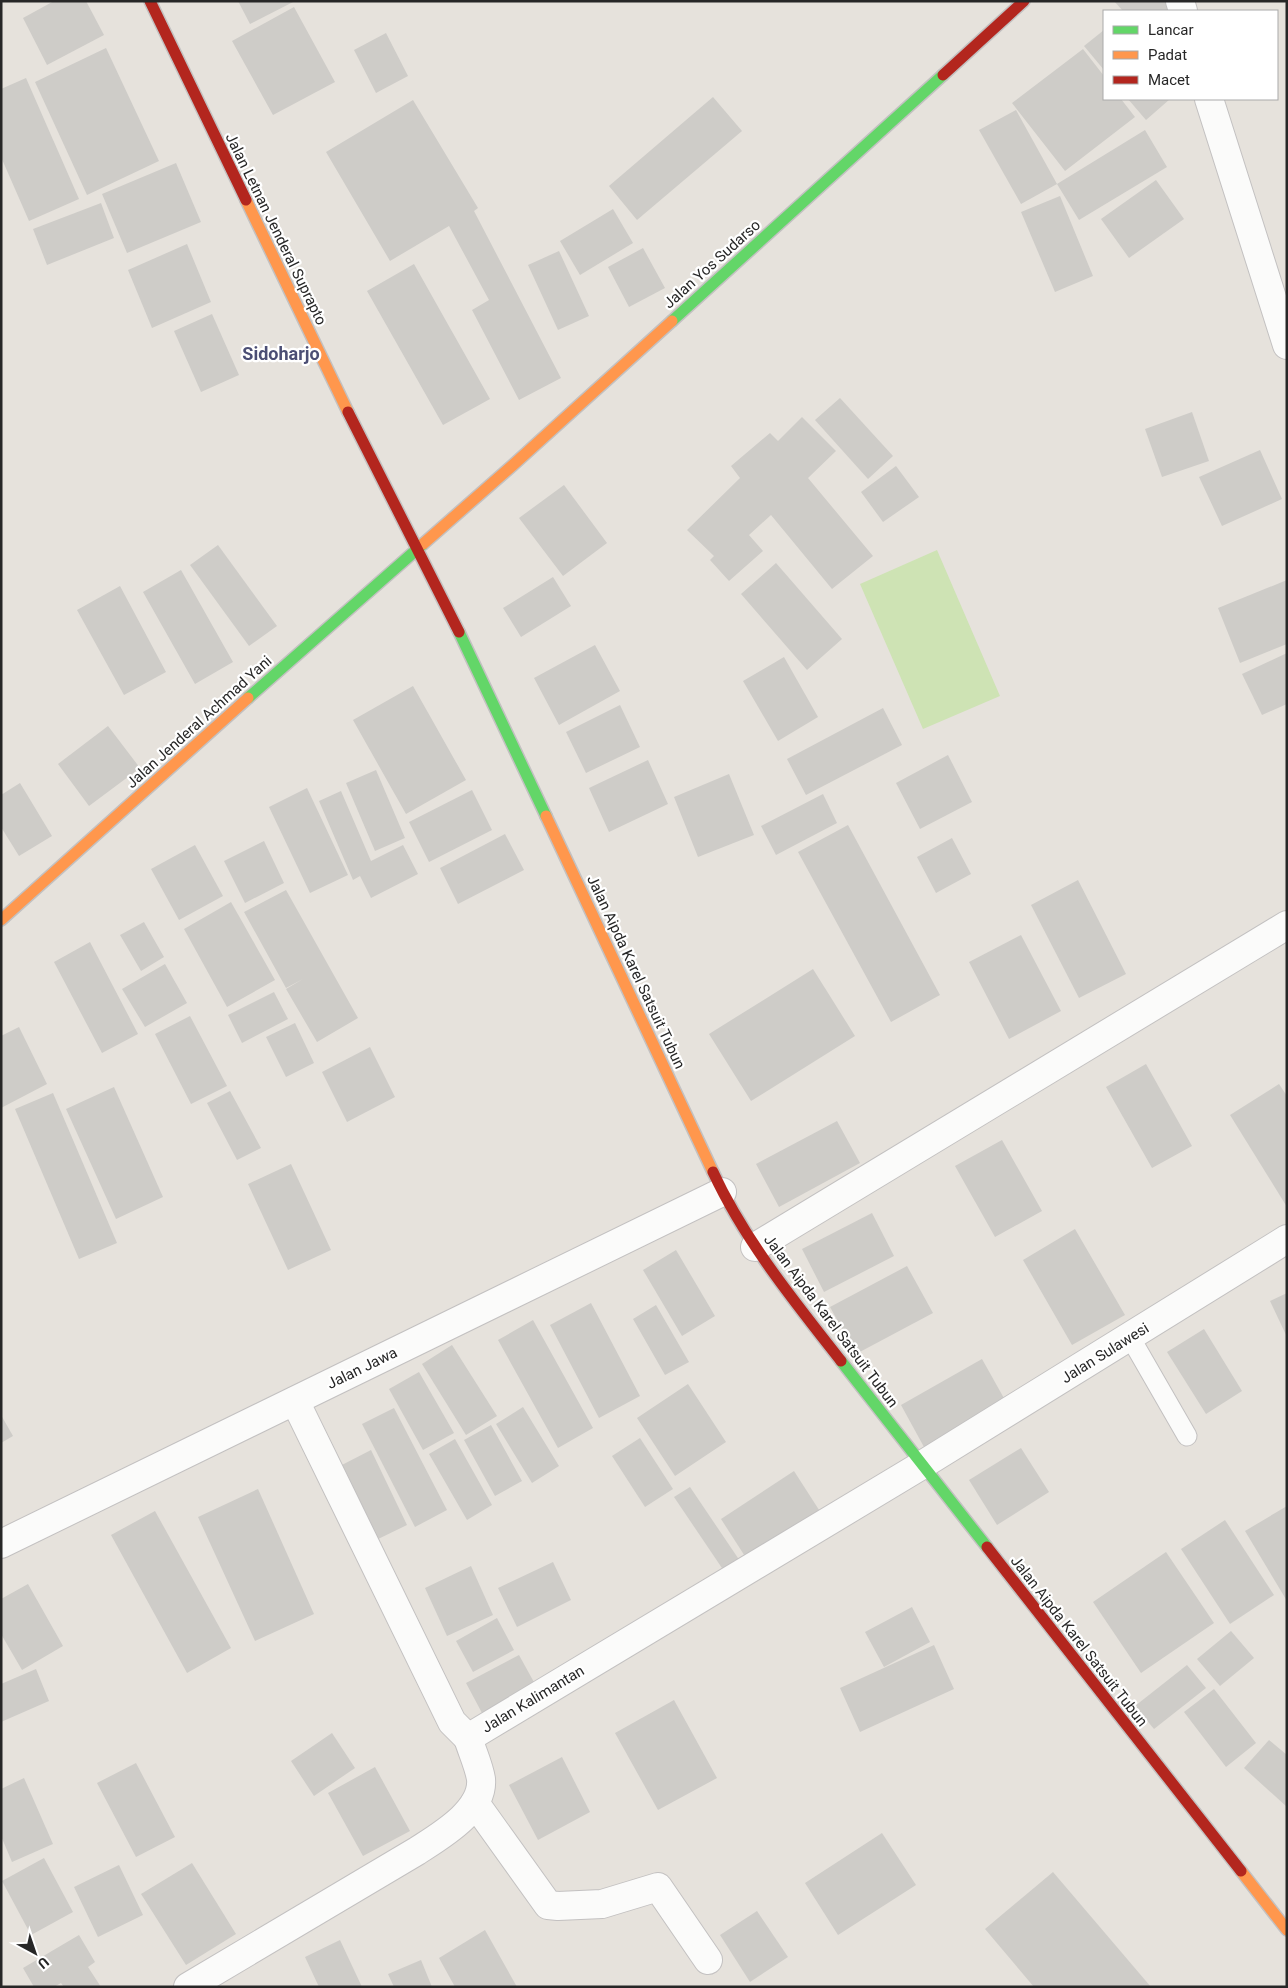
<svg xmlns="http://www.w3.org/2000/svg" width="1288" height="1988" font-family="Roboto,sans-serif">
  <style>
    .pitch { fill: #cee3b4 }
    .building { fill: #ceccc8 }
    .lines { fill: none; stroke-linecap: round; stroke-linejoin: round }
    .lane-casing { stroke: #c3c1c1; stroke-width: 21 }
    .street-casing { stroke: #c3c1c1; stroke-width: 30 }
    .fast-casing { stroke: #c3c1c1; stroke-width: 14 }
    .slow-casing { stroke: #c3c1c1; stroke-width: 14 }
    .jam-casing { stroke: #c3c1c1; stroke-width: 14 }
    .lane { stroke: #fbfbfa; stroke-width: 19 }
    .street { stroke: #fbfbfa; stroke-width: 28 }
    .fast { stroke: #63d668; stroke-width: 11 }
    .slow { stroke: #ff974d; stroke-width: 11 }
    .jam { stroke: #b3261e; stroke-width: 11 }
    .labels { text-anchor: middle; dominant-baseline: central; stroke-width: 4.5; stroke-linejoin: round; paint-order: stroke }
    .street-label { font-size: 15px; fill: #272727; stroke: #fff }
    .quarter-label { font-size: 18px; font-weight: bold; fill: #4b4e74; stroke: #fff }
  </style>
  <rect width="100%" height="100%" fill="#e6e2dc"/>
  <path class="pitch" d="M937,550L1000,696L923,729L860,584Z"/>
  <g class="building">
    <path d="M54,1H86L104,35L47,65L23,18Z"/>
    <path d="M238,1H295L250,24Z"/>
    <path d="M1114,1H1169L1177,11H1123Z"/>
    <path d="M294,7L335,82L273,115L232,41Z"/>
    <path d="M1104,30V70L1084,46Z"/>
    <path d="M386,33L408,76L376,93L354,50Z"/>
    <path d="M106,48L159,161L87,195L35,82Z"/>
    <path d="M1083,49L1104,76V99H1121L1135,117L1065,171L1012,103Z"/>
    <path d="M26,78L79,199L29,221L1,157V89Z"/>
    <path d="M713,97L742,131L637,220L609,186Z"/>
    <path d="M1128,99H1170L1146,120Z"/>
    <path d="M413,100L478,208L474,211L561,378L519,400L472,310L489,300L449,226L390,261L326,152Z"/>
    <path d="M1016,110L1057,184L1021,204L979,130Z"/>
    <path d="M1145,130L1167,167L1079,220L1057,184Z"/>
    <path d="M176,163L201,222L127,253L102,194Z"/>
    <path d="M1156,180L1184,219L1129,258L1101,219Z"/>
    <path d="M1060,196L1093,276L1055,292L1021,212Z"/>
    <path d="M101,203L114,238L47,265L33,229Z"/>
    <path d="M613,209L633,243L580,275L560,241Z"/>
    <path d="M187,244L211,302L152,328L128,270Z"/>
    <path d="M643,248L665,288L629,307L608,267Z"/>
    <path d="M559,251L589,316L558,330L528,265Z"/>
    <path d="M414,264L490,399L443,425L367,291Z"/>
    <path d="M212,314L239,375L201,392L174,331Z"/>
    <path d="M840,398L893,456L868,479L815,420Z"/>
    <path d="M1192,412L1209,461L1162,477L1145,429Z"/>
    <path d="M802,417L836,451L808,478L873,556L832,589L771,515L749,535L763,551L729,581L710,560L714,556L687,530L740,478L731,466L770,433L778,441Z"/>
    <path d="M1260,450L1282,499L1222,526L1199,477Z"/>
    <path d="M896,466L919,497L883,522L861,492Z"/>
    <path d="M564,485L607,543L563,576L519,518Z"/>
    <path d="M218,545L277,626L249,646L190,565Z"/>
    <path d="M776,563L842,639L807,670L741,594Z"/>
    <path d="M181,570L233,662L195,684L143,592Z"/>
    <path d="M553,577L571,606L521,637L503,608Z"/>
    <path d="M1287,580V644L1240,663L1218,608Z"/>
    <path d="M120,586L166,672L124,695L77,610Z"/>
    <path d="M595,645L620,691L559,725L534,678Z"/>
    <path d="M1287,653V704L1262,715L1242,674Z"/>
    <path d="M784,657L818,717L778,741L743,681Z"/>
    <path d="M413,686L466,780L406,814L353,720Z"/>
    <path d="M620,705L640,747L586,773L566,732Z"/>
    <path d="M883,708L902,745L806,795L787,759Z"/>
    <path d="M108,726L140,768L89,806L58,764Z"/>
    <path d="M948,755L972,802L920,829L896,783Z"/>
    <path d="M648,760L668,804L609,832L589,788Z"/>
    <path d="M376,770L405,838L375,851L346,783Z"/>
    <path d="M729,774L754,835L698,857L674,797Z"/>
    <path d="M20,783L52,836L19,856L1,827V795Z"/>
    <path d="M307,788L348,875L310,893L269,807Z"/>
    <path d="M472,790L492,830L429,862L409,822Z"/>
    <path d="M341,791L371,861L403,845L418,874L371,898L360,876L353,880L319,801Z"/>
    <path d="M823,794L837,823L776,855L761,826Z"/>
    <path d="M848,825L940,995L891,1022L798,852Z"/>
    <path d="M505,834L524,870L458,904L440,868Z"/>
    <path d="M952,838L971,874L936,893L917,857Z"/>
    <path d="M264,841L284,883L245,903L224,861Z"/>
    <path d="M195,845L223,896L179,920L151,869Z"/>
    <path d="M1078,880L1126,974L1079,998L1031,905Z"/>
    <path d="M286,890L358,1018L317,1042L286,989L303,979L286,988L244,912Z"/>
    <path d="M231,902L275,980L227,1007L184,929Z"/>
    <path d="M144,922L164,957L141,971L120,935Z"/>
    <path d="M1021,935L1061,1011L1009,1039L969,962Z"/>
    <path d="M90,942L138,1034L102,1053L54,962Z"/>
    <path d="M165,964L187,1003L145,1027L122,989Z"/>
    <path d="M813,969L855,1036L751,1101L709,1034Z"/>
    <path d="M274,992L288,1019L242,1043L228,1015Z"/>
    <path d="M190,1016L227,1086L191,1104L155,1034Z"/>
    <path d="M295,1023L314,1063L286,1077L266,1037Z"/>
    <path d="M19,1027L47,1084L1,1108V1036Z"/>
    <path d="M370,1047L395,1097L347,1122L322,1072Z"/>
    <path d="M1146,1064L1192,1146L1152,1168L1106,1087Z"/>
    <path d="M1279,1084L1287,1096V1207L1230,1115Z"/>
    <path d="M114,1087L163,1197L116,1219L66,1109Z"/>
    <path d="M230,1091L261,1148L237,1160L207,1103Z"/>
    <path d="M53,1093L117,1243L79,1259L15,1109Z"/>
    <path d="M837,1121L860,1163L779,1207L756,1164Z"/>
    <path d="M1002,1140L1042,1211L995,1237L955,1166Z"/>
    <path d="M291,1164L331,1250L288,1270L248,1184Z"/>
    <path d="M872,1213L894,1256L824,1292L802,1249Z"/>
    <path d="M1075,1229L1125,1315L1072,1345L1023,1260Z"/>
    <path d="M676,1250L715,1316L682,1336L643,1270Z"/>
    <path d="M907,1266L933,1313L856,1354L830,1307Z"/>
    <path d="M1287,1293V1337L1270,1301Z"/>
    <path d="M591,1303L640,1396L599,1418L550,1325Z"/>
    <path d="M656,1305L689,1362L665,1375L633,1319Z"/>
    <path d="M533,1320L593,1428L558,1448L498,1340Z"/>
    <path d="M1204,1329L1242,1391L1206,1414L1167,1352Z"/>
    <path d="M452,1345L497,1416L466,1435L422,1364Z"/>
    <path d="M982,1359L1005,1400L924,1447L901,1405Z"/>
    <path d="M419,1372L454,1433L423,1450L389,1389Z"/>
    <path d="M688,1384L726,1442L675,1476L637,1418Z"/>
    <path d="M523,1407L559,1466L532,1483L496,1424Z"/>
    <path d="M394,1408L447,1510L415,1527L362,1424Z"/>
    <path d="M1,1415L13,1436L1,1443Z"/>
    <path d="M491,1425L522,1481L495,1496L464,1440Z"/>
    <path d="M640,1438L673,1489L645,1507L612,1456Z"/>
    <path d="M455,1439L492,1505L467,1520L429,1454Z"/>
    <path d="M1021,1448L1049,1492L997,1525L969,1480Z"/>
    <path d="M371,1450L407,1525L374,1541L338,1467Z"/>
    <path d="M794,1471L821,1513L748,1561L721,1519Z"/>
    <path d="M690,1487L742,1564L726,1574L674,1497Z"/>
    <path d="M258,1489L314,1614L255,1641L198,1517Z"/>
    <path d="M1287,1506V1601L1245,1531Z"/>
    <path d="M155,1511L231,1648L187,1673L111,1535Z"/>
    <path d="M1225,1520L1274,1595L1230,1624L1181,1549Z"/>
    <path d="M1166,1552L1214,1623L1141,1673L1093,1602Z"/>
    <path d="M553,1562L571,1600L517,1627L498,1588Z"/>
    <path d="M471,1566L493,1615L447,1636L425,1588Z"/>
    <path d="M28,1584L63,1646L22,1670L1,1634V1599Z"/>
    <path d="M912,1607L930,1642L884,1667L865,1632Z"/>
    <path d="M497,1618L514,1650L473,1672L456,1641Z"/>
    <path d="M1231,1631L1254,1658L1220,1686L1197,1659Z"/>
    <path d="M934,1645L954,1689L860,1732L840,1688Z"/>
    <path d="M519,1655L535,1684L482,1713L466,1683Z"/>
    <path d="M1187,1665L1206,1688L1154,1729L1135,1706Z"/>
    <path d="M36,1669L49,1701L1,1722V1684Z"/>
    <path d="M1214,1689L1256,1743L1226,1767L1184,1712Z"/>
    <path d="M674,1700L717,1778L658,1810L615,1733Z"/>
    <path d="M332,1733L355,1768L314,1796L291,1761Z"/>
    <path d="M1269,1740L1287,1755V1807L1244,1768Z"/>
    <path d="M562,1757L590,1812L538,1840L509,1785Z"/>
    <path d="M136,1763L175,1837L136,1857L97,1783Z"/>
    <path d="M375,1767L410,1831L363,1856L328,1793Z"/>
    <path d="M24,1778L53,1844L12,1862L1,1836V1789Z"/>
    <path d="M882,1833L916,1885L838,1935L805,1883Z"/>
    <path d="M44,1858L73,1912L31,1935L2,1881Z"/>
    <path d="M192,1863L236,1934L186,1965L141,1894Z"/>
    <path d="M119,1865L143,1915L98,1937L74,1887Z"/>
    <path d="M1053,1872L1151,1987H1034L985,1929Z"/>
    <path d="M757,1911L788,1957L750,1982L720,1935Z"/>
    <path d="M485,1930L517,1987H455L439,1958Z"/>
    <path d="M79,1935L95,1962L88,1967L101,1987H64L61,1983L54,1987H34L23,1968Z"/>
    <path d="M340,1940L362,1987H319L305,1957Z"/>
    <path d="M421,1960L432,1987H394L388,1974Z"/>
  </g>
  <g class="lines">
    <defs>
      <path id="lane" d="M1130,1337L1187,1436"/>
      <g id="street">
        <path d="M1180,1L1183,11"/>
        <path d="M1209,99L1287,345"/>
        <path d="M755,1247L1287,925"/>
        <path d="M295,1401L452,1722L468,1738"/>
        <path d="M1,1544L722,1192"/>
        <path d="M475,1803L548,1905L558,1906L602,1904L658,1887L708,1960"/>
        <path d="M188,1987L417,1851C440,1836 484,1811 481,1779C479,1766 472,1751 468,1738L922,1465L1287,1239"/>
      </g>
      <g id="fast">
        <path d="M672,321L943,75"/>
        <path d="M459,632L546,816"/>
        <path d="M248,698L423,544"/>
        <path d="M841,1361L987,1547"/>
      </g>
      <g id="slow">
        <path d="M246,200L348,412"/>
        <path d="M423,544L513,465L672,321"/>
        <path d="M546,816L713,1172"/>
        <path d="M1,920L248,698"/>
        <path d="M1241,1871L1287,1930"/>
      </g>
      <g id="jam">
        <path d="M150,1L246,200"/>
        <path d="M943,75L1024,1"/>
        <path d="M348,412L459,632"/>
        <path d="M713,1172C745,1241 794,1301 841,1361"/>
        <path d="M987,1547L1241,1871"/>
      </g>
    </defs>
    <use href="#lane" class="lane-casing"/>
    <use href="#street" class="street-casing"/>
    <use href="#fast" class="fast-casing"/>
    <use href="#slow" class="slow-casing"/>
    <use href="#jam" class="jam-casing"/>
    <use href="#lane" class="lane"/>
    <use href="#street" class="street"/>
    <use href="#fast" class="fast"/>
    <use href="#slow" class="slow"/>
    <use href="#jam" class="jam"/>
  </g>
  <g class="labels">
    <g class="street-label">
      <text transform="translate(276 229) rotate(64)">Jalan Letnan Jenderal Suprapto</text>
      <text transform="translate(712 264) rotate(-42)">Jalan Yos Sudarso</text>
      <text transform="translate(199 722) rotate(-42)">Jalan Jenderal Achmad Yani</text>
      <text transform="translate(636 972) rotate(65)">Jalan Aipda Karel Satsuit Tubun</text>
      <text transform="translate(831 1321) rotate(53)">Jalan Aipda Karel Satsuit Tubun</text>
      <text transform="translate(1105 1353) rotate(-32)">Jalan Sulawesi</text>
      <text transform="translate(362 1368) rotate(-26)">Jalan Jawa</text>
      <text transform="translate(1079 1641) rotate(52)">Jalan Aipda Karel Satsuit Tubun</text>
      <text transform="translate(533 1699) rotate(-31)">Jalan Kalimantan</text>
    </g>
    <g class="quarter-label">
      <text x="281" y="353">Sidoharjo</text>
    </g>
  </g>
  <rect width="1288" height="1988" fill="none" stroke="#272727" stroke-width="5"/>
  <rect x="1103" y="10" width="175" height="90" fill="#ffffff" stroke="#a9a9a9"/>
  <rect x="1113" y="26" width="25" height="8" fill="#63d668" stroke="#a9a9a9"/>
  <text x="1148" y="35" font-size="15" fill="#272727">Lancar</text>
  <rect x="1113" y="51" width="25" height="8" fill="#ff974d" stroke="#a9a9a9"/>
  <text x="1148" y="60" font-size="15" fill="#272727">Padat</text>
  <rect x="1113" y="76" width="25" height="8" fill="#b3261e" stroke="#a9a9a9"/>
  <text x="1148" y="85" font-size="15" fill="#272727">Macet</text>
  <g transform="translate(35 1953) rotate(140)" stroke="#ffffff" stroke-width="4" paint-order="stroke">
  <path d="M0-4L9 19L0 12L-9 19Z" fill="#272727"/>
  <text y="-8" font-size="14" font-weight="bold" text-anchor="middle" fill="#272727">U</text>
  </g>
</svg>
